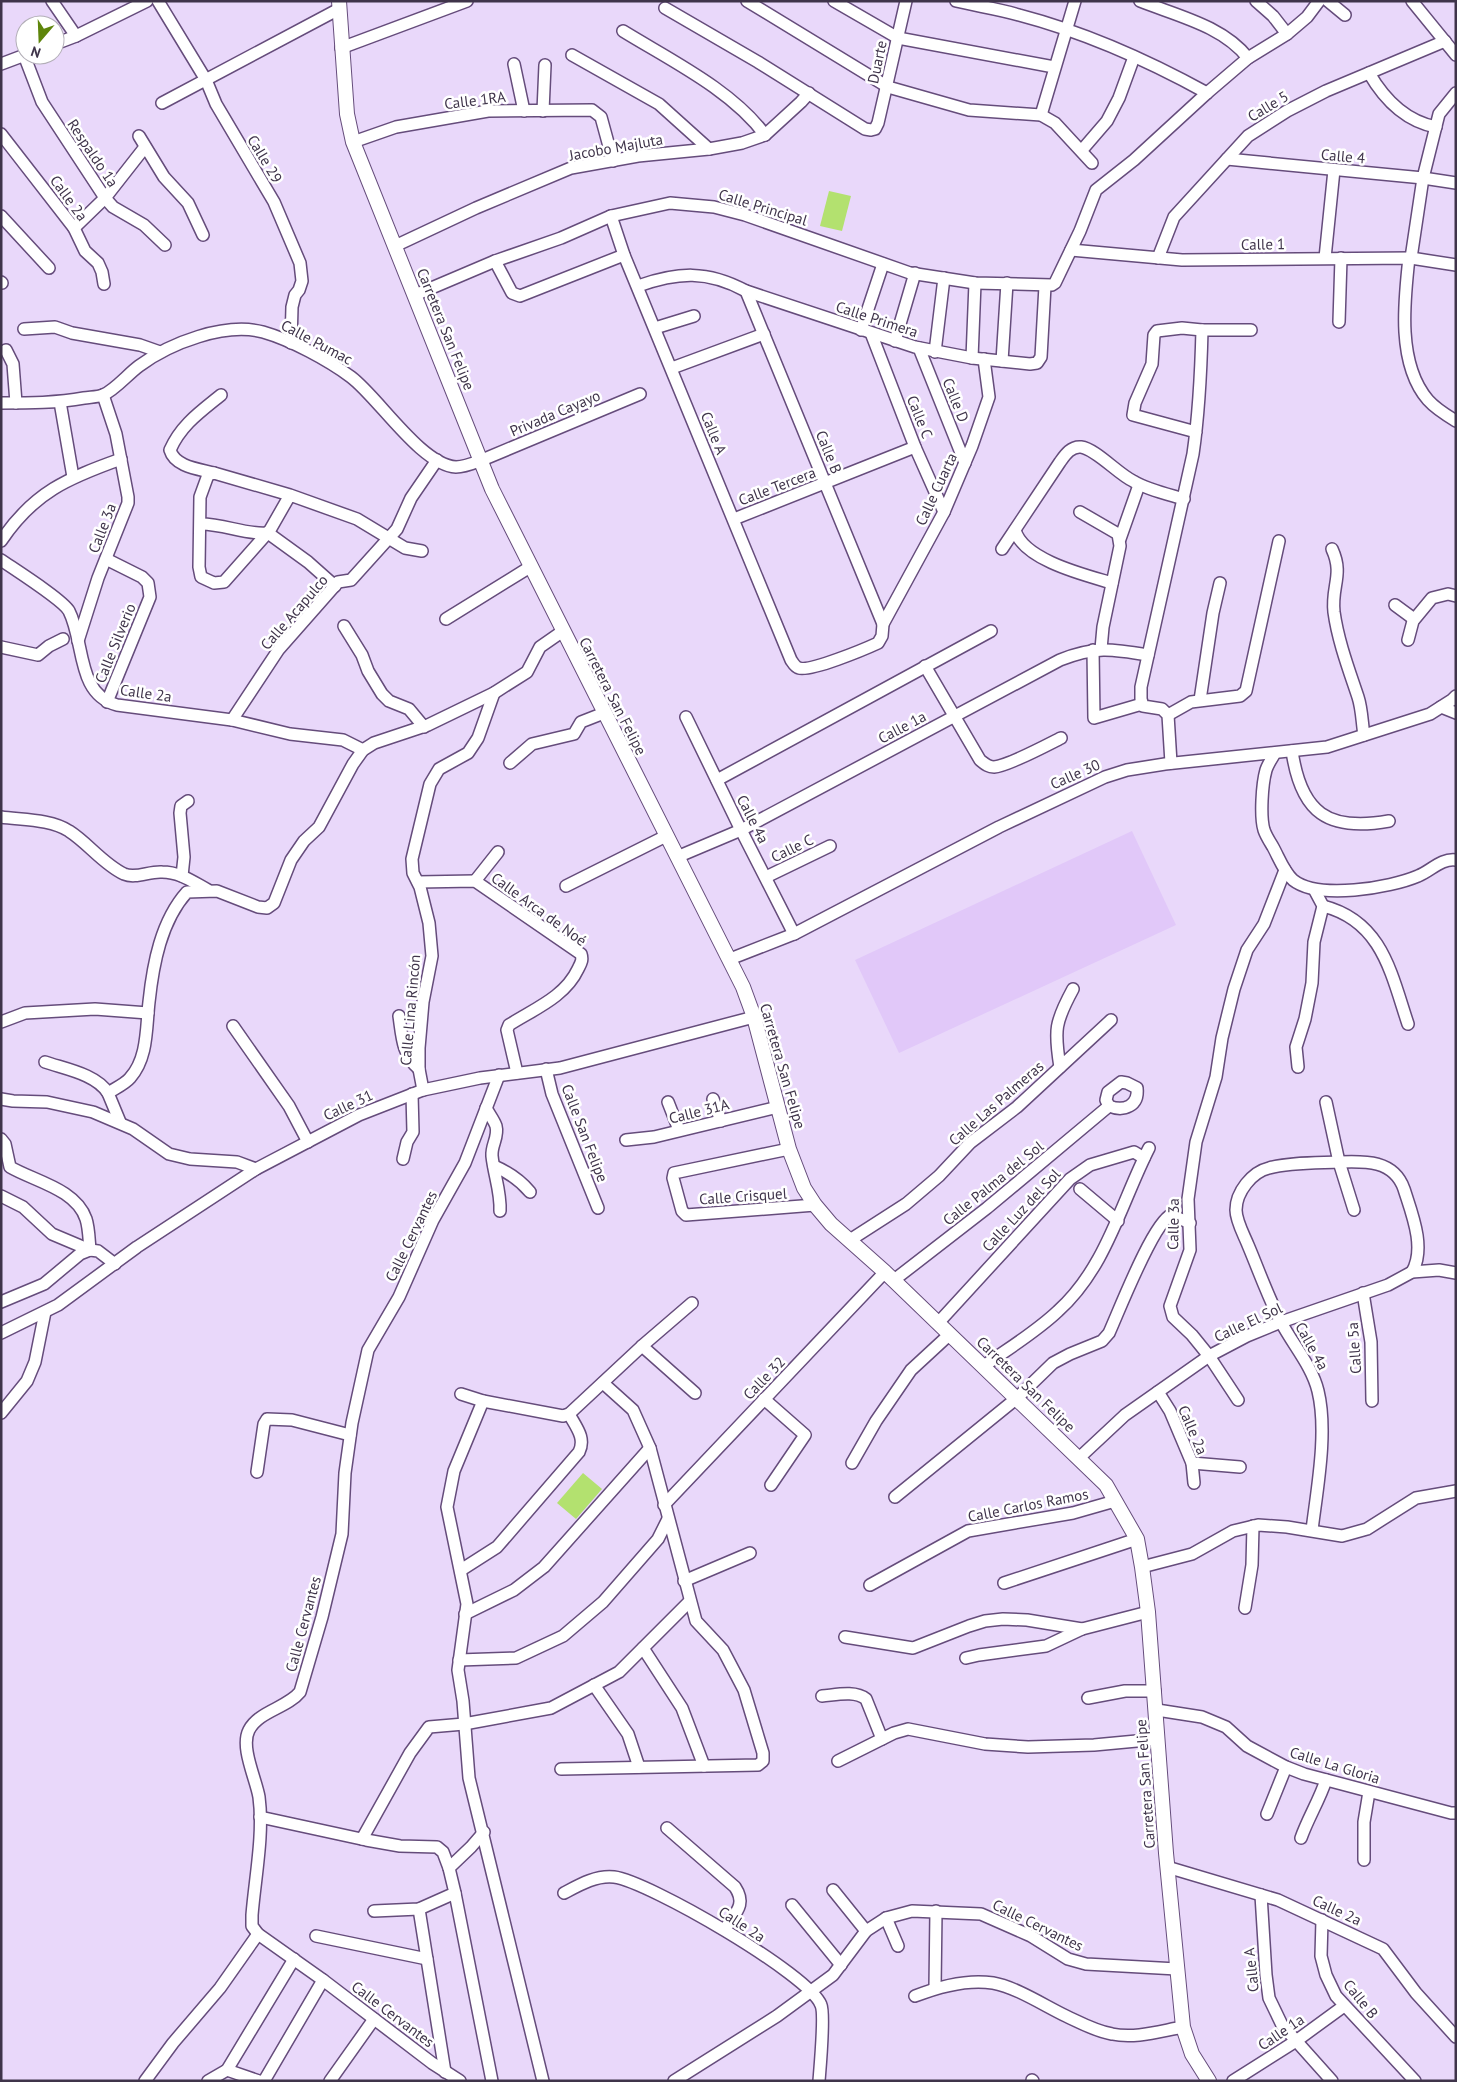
<svg xmlns="http://www.w3.org/2000/svg" width="1457" height="2082" font-family="'PT Sans',sans-serif">
  <style>
    .built { fill: #e1c8f9 }
    .green { fill: #b3e16f }
    .lines { fill: none; stroke-linecap: round; stroke-linejoin: round }
    .minor-casing { stroke: #654c7b; stroke-width: 14 }
    .major-casing { stroke: #654c7b; stroke-width: 16 }
    .minor { stroke: #fff; stroke-width: 11 }
    .major { stroke: #fff; stroke-width: 14 }
    .labels { text-anchor: middle; dominant-baseline: central; stroke-width: 5; stroke-linejoin: round; paint-order: stroke }
    .street-label { font-size: 15px; fill: #3f344a; stroke: #fff }
  </style>
  <rect width="100%" height="100%" fill="#e9d8fa"/>
  <path class="built" d="M1132,831L1176,925L899,1053L855,960Z"/>
  <g class="green">
    <path d="M829,191L851,196L842,231L820,226Z"/>
    <path d="M583,1473L602,1489L576,1519L557,1503Z"/>
  </g>
  <g class="lines">
    <defs>
      <g id="minor">
        <path d="M52,1L76,36"/>
        <path d="M158,1L206,80L216,104L274,202L300,263L302,281L299,290L295,295L292,307L291,343"/>
        <path d="M747,1L888,87L969,110L1041,115L1055,123L1092,163"/>
        <path d="M834,1L898,38L1054,67"/>
        <path d="M956,1C977,6 999,9 1019,15C1084,32 1149,61 1207,93"/>
        <path d="M1140,1C1178,16 1223,26 1248,58"/>
        <path d="M1256,1L1273,16L1287,34"/>
        <path d="M1328,1L1345,15"/>
        <path d="M1412,1L1456,55"/>
        <path d="M665,8L758,62L865,129L871,130L875,129L878,123L906,1"/>
        <path d="M623,31C670,60 732,90 765,135"/>
        <path d="M55,44L76,36L147,1"/>
        <path d="M341,48L467,1"/>
        <path d="M24,55L42,102L105,198L113,207L144,225L165,245"/>
        <path d="M572,55L659,104L709,149"/>
        <path d="M1,64L25,55"/>
        <path d="M514,64L524,111"/>
        <path d="M1369,73C1384,99 1405,121 1436,127"/>
        <path d="M162,103L339,9"/>
        <path d="M543,111L545,65"/>
        <path d="M1041,115L1075,1"/>
        <path d="M1,134L74,228L85,251L98,263L102,272L104,284"/>
        <path d="M139,136L164,177L188,203L203,235"/>
        <path d="M353,142L396,127L488,111L592,110L601,117L613,161"/>
        <path d="M1082,150L1107,121L1119,98L1134,57"/>
        <path d="M1227,159L1423,178L1456,183"/>
        <path d="M1,216L49,268"/>
        <path d="M611,216L624,255L791,660C793,663 795,667 799,668C810,672 865,649 878,643L882,636L883,624L944,512L972,446L989,397L984,359"/>
        <path d="M74,228L105,198L145,147"/>
        <path d="M395,246L476,208L571,168L638,156L709,149L742,143L765,135L801,102L809,93"/>
        <path d="M1071,250L1182,260L1411,258L1456,265"/>
        <path d="M1158,258L1174,217L1248,136L1287,111L1326,91L1445,41"/>
        <path d="M1325,258L1334,170"/>
        <path d="M1409,258C1404,302 1397,364 1428,400C1436,409 1446,415 1456,421"/>
        <path d="M1411,258L1423,178L1439,114L1456,93"/>
        <path d="M495,261L512,293L520,296L624,255"/>
        <path d="M1,282L2,283"/>
        <path d="M638,286C678,272 707,270 746,291L915,347L972,358L1030,364L1037,363L1041,357L1045,286"/>
        <path d="M746,291L883,624"/>
        <path d="M415,295L495,261L561,238L611,216L670,203L714,207L745,215L910,273L975,283L1052,285L1055,283L1080,231L1096,190L1134,160L1207,93L1248,58L1287,34L1307,17L1319,1"/>
        <path d="M1339,322L1341,258"/>
        <path d="M655,328L694,316"/>
        <path d="M24,329L55,327L72,333L140,345L160,352"/>
        <path d="M861,330L883,264"/>
        <path d="M1202,330H1251"/>
        <path d="M871,333L915,447L944,512"/>
        <path d="M895,341L915,273"/>
        <path d="M919,348L965,463"/>
        <path d="M6,350L13,364L16,403"/>
        <path d="M935,352L944,278"/>
        <path d="M972,358L975,283"/>
        <path d="M1002,361L1007,283"/>
        <path d="M672,368L764,334"/>
        <path d="M60,402L73,477"/>
        <path d="M1,403C29,403 57,403 84,398C90,397 98,397 103,395C115,390 128,374 139,366C170,343 225,322 263,332C291,340 328,360 351,377C378,397 421,465 456,467C465,467 474,463 482,460L640,394"/>
        <path d="M214,473C199,469 175,467 170,450C181,425 200,412 221,395"/>
        <path d="M290,495L214,473L208,475L200,497L199,567L201,577L214,583L224,582L270,530L290,495L357,519L405,548L422,551"/>
        <path d="M1080,512L1118,534L1120,546L1103,627L1101,649"/>
        <path d="M734,519L915,447"/>
        <path d="M201,524C225,524 245,535 268,533L308,562L335,586"/>
        <path d="M1015,530C1023,560 1085,575 1112,583"/>
        <path d="M1120,539L1139,485"/>
        <path d="M1,541C34,492 68,478 121,459"/>
        <path d="M1002,549L1060,462C1065,455 1071,446 1081,447C1096,449 1118,474 1133,481C1148,490 1167,494 1184,499"/>
        <path d="M1332,549C1344,575 1331,586 1334,612C1338,641 1349,670 1358,697C1362,709 1362,723 1364,735"/>
        <path d="M106,559L142,577L148,583L150,597L107,702"/>
        <path d="M1,560C14,569 63,600 69,611C85,642 76,694 117,705L232,720L290,734L343,740L363,750"/>
        <path d="M1395,605L1414,619"/>
        <path d="M446,619L530,567"/>
        <path d="M344,626L362,655L368,671L382,694L389,701L409,709L424,727"/>
        <path d="M1408,640L1413,621L1432,598L1448,594L1456,596"/>
        <path d="M78,641L98,578L128,503V497L116,434L103,395"/>
        <path d="M1,647L38,655L49,646L63,639"/>
        <path d="M1093,650L1094,718L1142,704"/>
        <path d="M925,666L980,760C985,764 988,767 994,767C1008,766 1047,745 1061,738"/>
        <path d="M1200,700L1213,613L1220,583"/>
        <path d="M1441,707L1456,713"/>
        <path d="M1168,715L1191,702L1240,696L1246,691L1279,541"/>
        <path d="M686,717L741,830L794,934"/>
        <path d="M232,720L279,649L338,582L351,580L397,529L411,498L437,460"/>
        <path d="M1292,751C1301,813 1328,832 1389,821"/>
        <path d="M1275,753C1272,758 1268,764 1266,770C1262,784 1260,817 1264,830C1266,836 1270,842 1273,847C1279,858 1284,872 1293,880C1318,900 1390,888 1418,876C1431,871 1441,858 1456,860"/>
        <path d="M510,763L532,744L574,734L581,722L604,713"/>
        <path d="M1171,763L1168,715L1162,709L1143,706L1141,699V687L1193,454C1199,413 1201,371 1202,330L1182,328L1157,331L1154,335L1152,364L1135,403L1133,415L1196,432"/>
        <path d="M717,780L991,631"/>
        <path d="M1,817C22,820 51,819 69,831C88,843 103,864 124,874C136,879 149,871 162,872C180,872 193,882 208,890"/>
        <path d="M677,857L741,830L1060,660C1095,646 1112,649 1148,655"/>
        <path d="M182,876L184,857L180,813L181,806L188,801"/>
        <path d="M766,877L830,846"/>
        <path d="M475,881L498,852"/>
        <path d="M418,882L475,881L581,954C583,960 581,963 578,969C565,997 534,1009 509,1025L507,1030L517,1073"/>
        <path d="M566,886L666,836"/>
        <path d="M1323,906C1382,921 1391,973 1408,1024"/>
        <path d="M730,959L794,934L999,827L1105,777L1127,770L1165,764L1327,747L1430,714L1452,700L1456,696"/>
        <path d="M399,1016C402,1036 402,1055 419,1069"/>
        <path d="M1,1022L25,1013L95,1009L148,1013"/>
        <path d="M233,1026L289,1106L308,1142"/>
        <path d="M45,1062C65,1069 96,1074 108,1093"/>
        <path d="M1060,1067C1054,1030 1055,1022 1073,989"/>
        <path d="M1298,1067L1296,1047L1305,1019L1312,983L1314,942L1323,906L1315,891"/>
        <path d="M546,1069L552,1094L598,1208"/>
        <path d="M1121,1082L1127,1083L1137,1088C1139,1106 1124,1112 1109,1106L1106,1100L1108,1092Z"/>
        <path d="M423,1090L419,1069V1048L423,1002L432,956L429,923L420,887L413,873L412,859L430,784L439,769L468,753L478,738L494,693"/>
        <path d="M1,1099L13,1101L47,1102L93,1112L133,1129L169,1154L190,1159L237,1162L256,1169"/>
        <path d="M713,1099L721,1121"/>
        <path d="M668,1102L679,1130"/>
        <path d="M1326,1102L1339,1162L1354,1210"/>
        <path d="M486,1108C489,1114 494,1120 496,1126C499,1137 491,1145 492,1156C494,1175 501,1192 500,1211"/>
        <path d="M120,1122L108,1093C114,1089 125,1084 130,1078C148,1058 146,1028 149,1002C153,964 161,921 187,892L217,891L258,907L267,908L274,903L291,860L304,841L319,827L353,764L363,750L374,743L428,725L494,693L527,672L540,647L563,631"/>
        <path d="M1,1139L5,1144L10,1167C34,1181 76,1189 86,1219C89,1228 89,1240 90,1250"/>
        <path d="M626,1140L654,1137L778,1107"/>
        <path d="M789,1149L674,1173L673,1178L682,1211L686,1215L815,1205"/>
        <path d="M403,1159L407,1142L413,1132L412,1094"/>
        <path d="M494,1166C508,1172 520,1180 530,1192"/>
        <path d="M1080,1189L1118,1221"/>
        <path d="M1,1196L23,1207L52,1234L90,1250"/>
        <path d="M850,1240L906,1204L939,1176L970,1143L1017,1107L1111,1020"/>
        <path d="M894,1280L987,1208L1109,1106"/>
        <path d="M1363,1293L1371,1342L1372,1401"/>
        <path d="M1,1302L44,1284L80,1254L90,1250L98,1251L115,1264"/>
        <path d="M939,1322L1070,1179L1090,1165L1134,1152L1144,1158"/>
        <path d="M1,1333L58,1305L137,1247L256,1169L359,1115L423,1090L480,1078L560,1068L754,1017"/>
        <path d="M642,1346L695,1393"/>
        <path d="M984,1366C1009,1348 1036,1332 1058,1311C1106,1268 1121,1203 1149,1148"/>
        <path d="M1158,1392L1170,1411L1192,1463L1194,1483"/>
        <path d="M461,1394L483,1401L563,1416L569,1414L642,1346L692,1303"/>
        <path d="M764,1399L805,1435L771,1485"/>
        <path d="M1238,1400L1209,1356L1192,1335L1173,1317L1170,1306L1190,1250L1188,1199L1196,1142L1216,1077L1222,1038L1234,989L1247,950L1264,924L1285,870"/>
        <path d="M483,1401L454,1471L447,1507L467,1604L458,1670L463,1701L469,1778L543,2081"/>
        <path d="M1,1413L27,1381L35,1362L45,1312"/>
        <path d="M1079,1458L1125,1415L1209,1356L1247,1336L1281,1322L1388,1285L1412,1272L1439,1270L1456,1273"/>
        <path d="M852,1463L876,1421L911,1370L950,1334"/>
        <path d="M1192,1463L1240,1467"/>
        <path d="M257,1472L264,1424L267,1419L292,1420L350,1435"/>
        <path d="M895,1497L1017,1398L1053,1363L1070,1354L1102,1341L1109,1333C1119,1311 1153,1223 1171,1215L1190,1223"/>
        <path d="M664,1505L885,1272"/>
        <path d="M1312,1530C1317,1489 1328,1432 1318,1391C1312,1366 1293,1345 1281,1322C1268,1297 1259,1271 1248,1245C1244,1235 1236,1221 1236,1210C1236,1192 1252,1172 1269,1168C1291,1162 1318,1163 1340,1162C1365,1161 1394,1160 1404,1189C1412,1214 1426,1248 1412,1272"/>
        <path d="M1142,1567L1192,1554L1233,1531L1258,1525L1287,1527L1342,1536L1367,1529L1416,1498L1456,1491"/>
        <path d="M461,1570L497,1547L579,1452C586,1438 576,1427 569,1414"/>
        <path d="M684,1581L750,1553"/>
        <path d="M1004,1583L1137,1539"/>
        <path d="M870,1585L968,1531L1073,1513L1115,1501"/>
        <path d="M1245,1608L1252,1565L1253,1526"/>
        <path d="M465,1614L514,1590L544,1567L650,1448"/>
        <path d="M845,1637L913,1648L969,1626L985,1621L1003,1619L1027,1620L1082,1629L1148,1612"/>
        <path d="M643,1648L682,1708L704,1766"/>
        <path d="M966,1658L979,1655L1046,1646L1082,1629"/>
        <path d="M459,1660L516,1658L563,1636L603,1602L658,1539L668,1519"/>
        <path d="M594,1685L628,1734L639,1767"/>
        <path d="M822,1696C835,1695 855,1690 866,1699L882,1739"/>
        <path d="M1088,1698L1125,1691H1155"/>
        <path d="M1157,1710L1202,1717L1226,1727L1247,1746L1286,1767L1304,1774L1451,1813H1456"/>
        <path d="M838,1761L894,1733L908,1729L985,1744L1028,1747L1094,1745L1158,1739"/>
        <path d="M561,1769L758,1765L763,1761V1753L744,1690L723,1650L696,1621L650,1448L633,1410L603,1383"/>
        <path d="M1267,1814L1286,1767"/>
        <path d="M260,1817L366,1840L400,1846L437,1847L443,1852L449,1868"/>
        <path d="M667,1828L735,1887C747,1905 735,1913 725,1929"/>
        <path d="M1301,1838C1308,1818 1319,1801 1326,1780"/>
        <path d="M362,1839L410,1753L429,1727L464,1724L551,1708L619,1672L690,1601"/>
        <path d="M1364,1860V1822L1369,1792"/>
        <path d="M1167,1867L1278,1900L1383,1949L1416,1993L1456,2037"/>
        <path d="M833,1890L866,1931"/>
        <path d="M455,1893L492,2081"/>
        <path d="M564,1893C579,1885 596,1875 614,1877C648,1881 810,1975 821,2005C825,2014 820,2068 819,2081"/>
        <path d="M1261,1895L1266,1975L1269,1998L1282,2025L1332,2081"/>
        <path d="M792,1905L841,1965"/>
        <path d="M419,1909L445,2072"/>
        <path d="M374,1911L419,1909L455,1893L449,1868L471,1847L484,1832"/>
        <path d="M886,1918L898,1946"/>
        <path d="M1322,1920L1321,1956L1326,1975L1336,1996L1415,2081"/>
        <path d="M316,1936L427,1959"/>
        <path d="M935,1988L936,1911"/>
        <path d="M915,1996C938,1987 968,1979 993,1983C1016,1987 1045,2006 1066,2016C1081,2023 1095,2031 1112,2034C1135,2039 1160,2031 1183,2027"/>
        <path d="M227,2070L259,2081"/>
        <path d="M1032,2080L1033,2081"/>
        <path d="M145,2081L173,2043L220,1988L258,1934"/>
        <path d="M208,2081L227,2070L294,1959"/>
        <path d="M264,2081L323,1980"/>
        <path d="M330,2081L374,2019"/>
        <path d="M460,2081L432,2063L323,1980L258,1934L252,1926V1915C255,1878 264,1834 259,1797C256,1779 240,1747 249,1730C259,1711 287,1708 300,1692L322,1617L342,1534L345,1473L352,1423L368,1350L399,1297L433,1220L465,1163L499,1075"/>
        <path d="M674,2081L777,2016L833,1975L866,1931L886,1918L912,1911L981,1914L1031,1936L1068,1959L1086,1964L1177,1969"/>
        <path d="M1233,2081L1296,2041L1344,2006"/>
      </g>
      <path id="major" d="M339,1L347,114L353,142L492,489L743,987L754,1017L789,1149L804,1188L815,1205L831,1224L885,1272L1106,1485L1137,1539L1142,1567L1148,1612L1166,1853L1183,2027L1192,2054L1209,2081"/>
    </defs>
    <use href="#minor" class="minor-casing"/>
    <use href="#major" class="major-casing"/>
    <use href="#minor" class="minor"/>
    <use href="#major" class="major"/>
  </g>
  <g class="labels">
    <g class="street-label">
      <text transform="translate(877 62) rotate(-78)">Duarte</text>
      <text transform="translate(475 100) rotate(-7)">Calle 1RA</text>
      <text transform="translate(1268 106) rotate(-31)">Calle 5</text>
      <text transform="translate(616 147) rotate(-10)">Jacobo Majluta</text>
      <text transform="translate(93 153) rotate(56)">Respaldo 1a</text>
      <text transform="translate(1343 156) rotate(5)">Calle 4</text>
      <text transform="translate(265 159) rotate(59)">Calle 29</text>
      <text transform="translate(69 198) rotate(54)">Calle 2a</text>
      <text transform="translate(763 207) rotate(17)">Calle Principal</text>
      <text transform="translate(1263 244) rotate(-1)">Calle 1</text>
      <text transform="translate(877 319) rotate(18)">Calle Primera</text>
      <text transform="translate(446 329) rotate(68)">Carretera San Felipe</text>
      <text transform="translate(317 342) rotate(28)">Calle Pumac</text>
      <text transform="translate(956 400) rotate(68)">Calle D</text>
      <text transform="translate(555 413) rotate(-23)">Privada Cayayo</text>
      <text transform="translate(920 417) rotate(68)">Calle C</text>
      <text transform="translate(714 433) rotate(68)">Calle A</text>
      <text transform="translate(829 452) rotate(68)">Calle B</text>
      <text transform="translate(777 486) rotate(-21)">Calle Tercera</text>
      <text transform="translate(936 489) rotate(-65)">Calle Cuarta</text>
      <text transform="translate(102 528) rotate(-69)">Calle 3a</text>
      <text transform="translate(294 612) rotate(-49)">Calle Acapulco</text>
      <text transform="translate(115 643) rotate(-68)">Calle Silverio</text>
      <text transform="translate(146 693) rotate(8)">Calle 2a</text>
      <text transform="translate(613 696) rotate(63)">Carretera San Felipe</text>
      <text transform="translate(902 727) rotate(-28)">Calle 1a</text>
      <text transform="translate(1075 774) rotate(-24)">Calle 30</text>
      <text transform="translate(753 819) rotate(63)">Calle 4a</text>
      <text transform="translate(792 848) rotate(-26)">Calle C</text>
      <text transform="translate(539 909) rotate(36)">Calle Arca de Noé</text>
      <text transform="translate(410 1010) rotate(-85)">Calle Lina Rincón</text>
      <text transform="translate(783 1066) rotate(74)">Carretera San Felipe</text>
      <text transform="translate(996 1103) rotate(-41)">Calle Las Palmeras</text>
      <text transform="translate(348 1105) rotate(-25)">Calle 31</text>
      <text transform="translate(699 1111) rotate(-14)">Calle 31A</text>
      <text transform="translate(585 1133) rotate(69)">Calle San Felipe</text>
      <text transform="translate(993 1183) rotate(-39)">Calle Palma del Sol</text>
      <text transform="translate(743 1196) rotate(-4)">Calle Crisquel</text>
      <text transform="translate(1021 1210) rotate(-47)">Calle Luz del Sol</text>
      <text transform="translate(1173 1224) rotate(-89)">Calle 3a</text>
      <text transform="translate(411 1236) rotate(-64)">Calle Cervantes</text>
      <text transform="translate(1248 1322) rotate(-25)">Calle El Sol</text>
      <text transform="translate(1312 1346) rotate(61)">Calle 4a</text>
      <text transform="translate(1354 1348) rotate(-94)">Calle 5a</text>
      <text transform="translate(764 1378) rotate(-46)">Calle 32</text>
      <text transform="translate(1026 1384) rotate(44)">Carretera San Felipe</text>
      <text transform="translate(1193 1430) rotate(67)">Calle 2a</text>
      <text transform="translate(1028 1505) rotate(-11)">Calle Carlos Ramos</text>
      <text transform="translate(303 1624) rotate(-75)">Calle Cervantes</text>
      <text transform="translate(1335 1765) rotate(17)">Calle La Gloria</text>
      <text transform="translate(1145 1784) rotate(-94)">Carretera San Felipe</text>
      <text transform="translate(1337 1910) rotate(25)">Calle 2a</text>
      <text transform="translate(742 1924) rotate(33)">Calle 2a</text>
      <text transform="translate(1038 1925) rotate(26)">Calle Cervantes</text>
      <text transform="translate(1251 1970) rotate(-96)">Calle A</text>
      <text transform="translate(1361 1999) rotate(51)">Calle B</text>
      <text transform="translate(393 2014) rotate(37)">Calle Cervantes</text>
      <text transform="translate(1281 2032) rotate(-34)">Calle 1a</text>
    </g>
  </g>
  <rect width="1457" height="2082" fill="none" stroke="#3f344a" stroke-width="5"/>
  <g transform="translate(40 40) rotate(199)"><circle r="24" fill="#ffffff" stroke="#b2aeb7"/>
  <path d="M0-4L9 19L0 12L-9 19Z" fill="#5e850b"/>
  <text y="-8" font-size="14" font-weight="bold" text-anchor="middle" fill="#3f344a">N</text>
  </g>
</svg>
